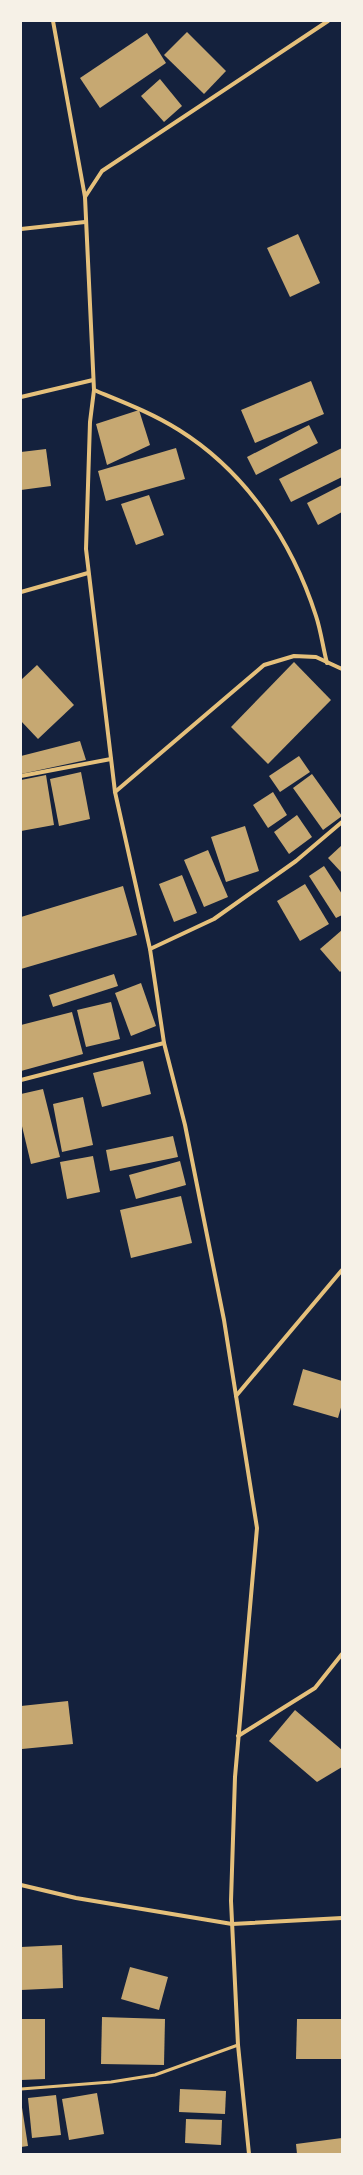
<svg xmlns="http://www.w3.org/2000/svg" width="363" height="2175" font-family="'Alegreya Sans',sans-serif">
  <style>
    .building { fill: #c6a872 }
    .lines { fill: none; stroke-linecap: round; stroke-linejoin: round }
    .service { stroke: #e5c07b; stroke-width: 3 }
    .minor { stroke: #e5c07b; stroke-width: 4 }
  </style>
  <rect width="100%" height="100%" fill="#14213d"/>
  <g class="building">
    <path d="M187,32L226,71L204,94L164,55Z"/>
    <path d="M147,33L166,63L100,108L80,78Z"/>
    <path d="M160,79L182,106L164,122L141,96Z"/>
    <path d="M298,234L320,283L290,297L267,248Z"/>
    <path d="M311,381L324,414L255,443L241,410Z"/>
    <path d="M139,410L150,445L107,465L96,424Z"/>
    <path d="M309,425L318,443L256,475L247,457Z"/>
    <path d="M176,448L185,479L106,501L98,471Z"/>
    <path d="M342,448V477L291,502L279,479Z"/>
    <path d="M46,449L51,486L21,490V452Z"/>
    <path d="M342,485V512L318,525L307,503Z"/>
    <path d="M149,495L164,535L136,545L121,504Z"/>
    <path d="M294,662L331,700L268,764L231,727Z"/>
    <path d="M37,665L74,705L38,739L21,721V680Z"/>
    <path d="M80,741L86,760L21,774V756Z"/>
    <path d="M299,756L310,772L280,792L269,776Z"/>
    <path d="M81,772L90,819L59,826L50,779Z"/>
    <path d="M312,774L342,816L323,830L293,788Z"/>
    <path d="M46,775L54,825L21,831V780Z"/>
    <path d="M273,792L287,815L268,828L253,805Z"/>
    <path d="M297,815L312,837L289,854L274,832Z"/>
    <path d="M245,826L259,871L226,882L211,837Z"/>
    <path d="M342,845V873L328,858Z"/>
    <path d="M208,850L228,897L204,907L184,860Z"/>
    <path d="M324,866L342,894V915L336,918L309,876Z"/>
    <path d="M182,875L197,913L174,922L159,884Z"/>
    <path d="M305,884L329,924L300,941L277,901Z"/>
    <path d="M123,886L137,935L21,969V917Z"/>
    <path d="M342,930V970L340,972L320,949Z"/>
    <path d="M114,974L118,986L53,1007L49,995Z"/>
    <path d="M141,983L156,1026L131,1036L115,993Z"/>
    <path d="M111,1002L120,1039L86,1047L77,1010Z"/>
    <path d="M72,1012L83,1054L21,1071V1025Z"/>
    <path d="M143,1061L151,1094L102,1107L93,1073Z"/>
    <path d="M43,1089L60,1157L31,1164L21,1122V1094Z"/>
    <path d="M83,1097L93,1145L62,1152L53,1104Z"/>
    <path d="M173,1136L178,1157L110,1171L106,1150Z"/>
    <path d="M93,1156L100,1192L67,1199L60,1162Z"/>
    <path d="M180,1161L186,1185L136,1199L129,1175Z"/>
    <path d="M181,1196L192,1243L131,1258L120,1210Z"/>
    <path d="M303,1369L342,1381V1404L338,1418L293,1405Z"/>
    <path d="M68,1701L73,1744L22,1749L21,1706Z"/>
    <path d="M295,1710L342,1750V1767L317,1782L269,1741Z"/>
    <path d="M62,1945L63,1988L21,1990V1947Z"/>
    <path d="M130,1967L168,1977L159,2010L121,1999Z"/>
    <path d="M102,2017L165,2019L164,2065L101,2064Z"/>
    <path d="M21,2019H45V2079L21,2080Z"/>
    <path d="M297,2019H342V2059H296Z"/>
    <path d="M180,2089L226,2091L225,2114L179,2112Z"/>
    <path d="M97,2093L104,2134L69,2140L62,2099Z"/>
    <path d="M56,2095L61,2135L32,2138L28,2098Z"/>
    <path d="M21,2101L28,2146L21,2147Z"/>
    <path d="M186,2119L222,2120L221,2145L185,2143Z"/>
    <path d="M342,2138V2154H297L296,2144Z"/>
  </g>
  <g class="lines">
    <path class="service" d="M21,2089L111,2082L155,2075L238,2045"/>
    <g class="minor">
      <path d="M53,21L85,197"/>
      <path d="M21,229L85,222"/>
      <path d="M94,390C123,402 152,413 179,430C246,472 292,541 316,616C321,631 323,648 327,663"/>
      <path d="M21,397L93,380"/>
      <path d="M21,592L88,573"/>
      <path d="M21,776L111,759"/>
      <path d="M115,792L264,665L294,656L316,657L342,669"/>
      <path d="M150,949L214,919L296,861L342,822"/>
      <path d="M21,1080L164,1043"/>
      <path d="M236,1396L342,1270"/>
      <path d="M238,1736L315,1688L342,1654"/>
      <path d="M21,1885L76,1898L232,1924L342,1918"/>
      <path d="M249,2154L238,2045L231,1901L235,1777L257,1528L224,1320L185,1125L164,1043L150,949L115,792L86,549L90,422L94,390L85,197L102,171L328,21"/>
    </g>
  </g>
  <rect width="363" height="2175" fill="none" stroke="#f6f1e7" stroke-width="44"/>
</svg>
